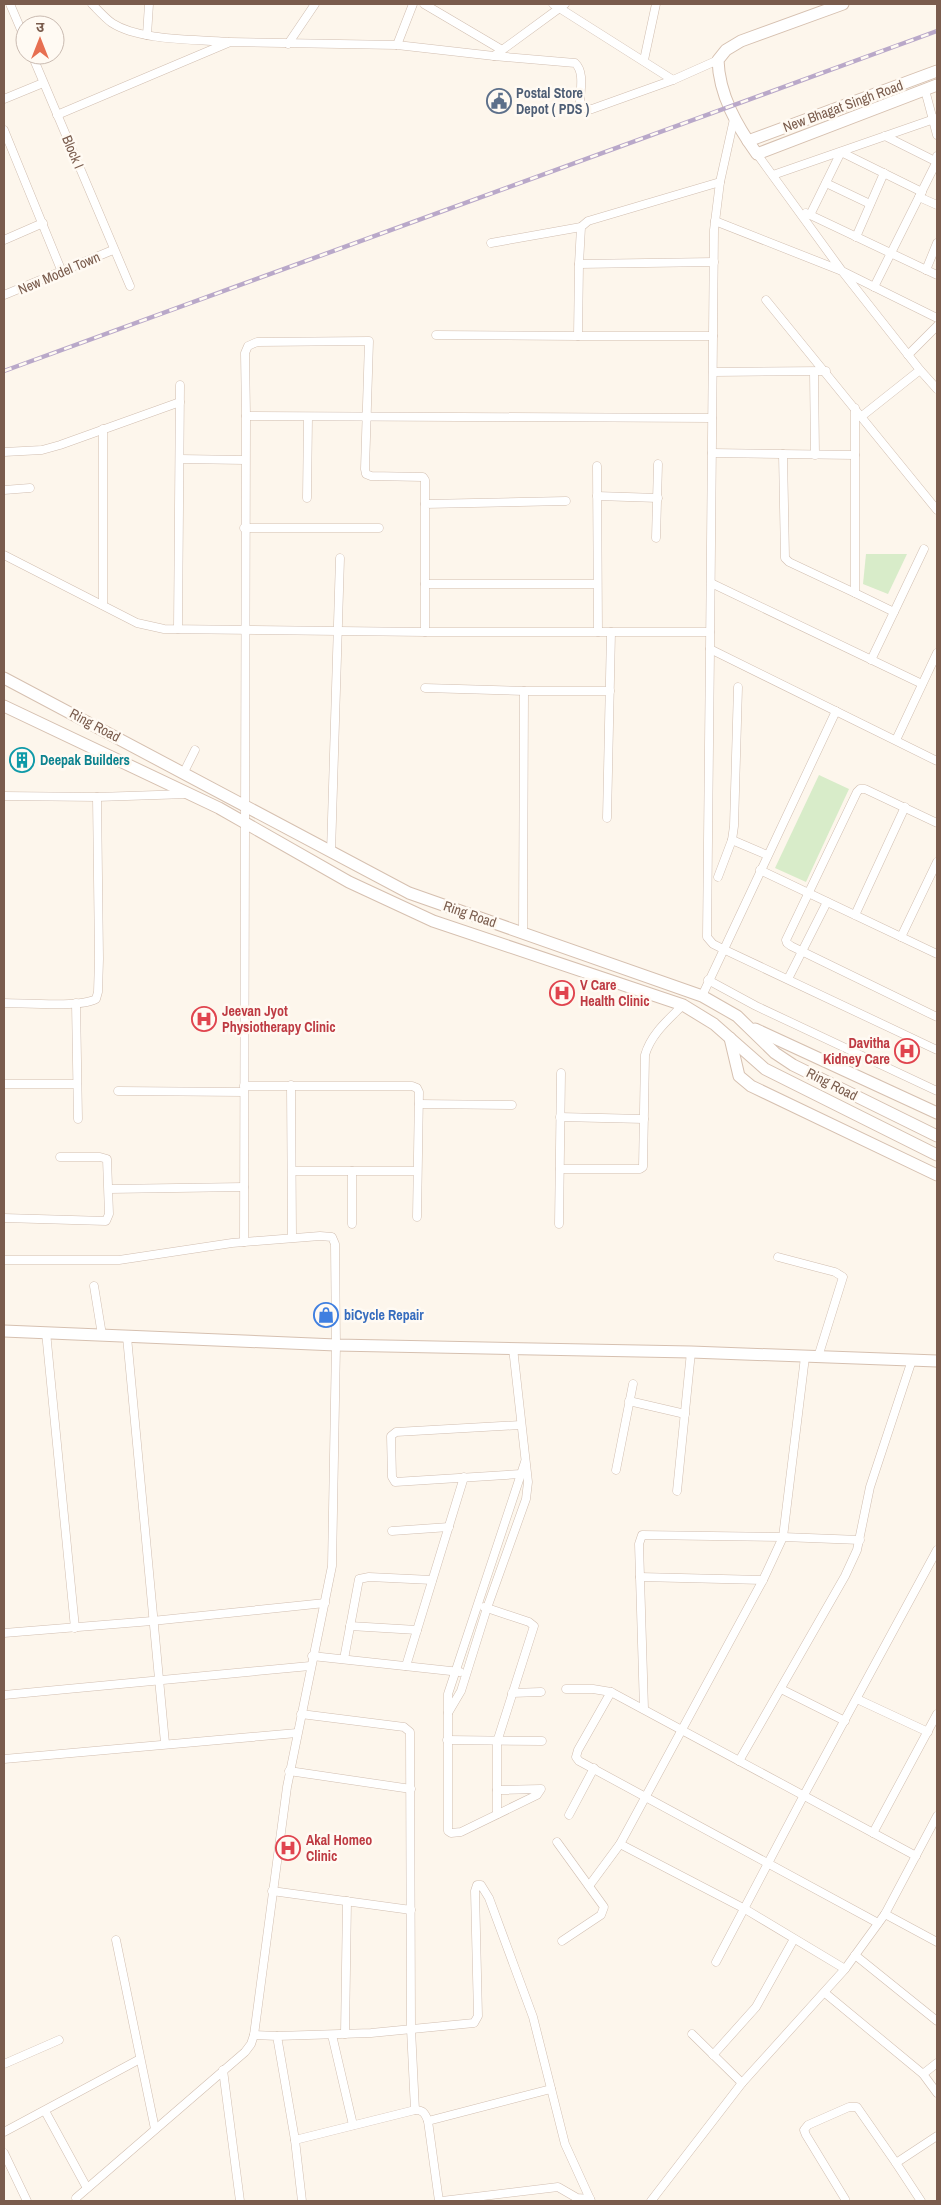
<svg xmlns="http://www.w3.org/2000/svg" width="941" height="2205" font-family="'Archivo Narrow','Noto Sans Devanagari',sans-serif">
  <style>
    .green { fill: #d8ecc9 }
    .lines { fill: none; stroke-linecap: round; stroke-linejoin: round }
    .street-casing { stroke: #d1beb0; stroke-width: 9 }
    .secondary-casing { stroke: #d6c0b0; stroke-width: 13 }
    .street { stroke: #fff; stroke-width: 8 }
    .secondary { stroke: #fff; stroke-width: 11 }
    .rail-casing { stroke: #b9a8c9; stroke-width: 4.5 }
    .rail { stroke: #fffaf3; stroke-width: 2.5; stroke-dasharray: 8; stroke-linecap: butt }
    .labels { text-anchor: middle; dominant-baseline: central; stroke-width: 5; stroke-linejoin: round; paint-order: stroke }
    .service-label { font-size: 14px; font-weight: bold; fill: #4e5e75; stroke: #fffaf3; text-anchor: start }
    .street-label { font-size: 14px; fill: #7a5c4d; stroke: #fffaf3 }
    .culture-label { font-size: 14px; font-weight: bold; fill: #0d838f; stroke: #fffaf3; text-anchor: start }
    .health-label { font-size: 14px; font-weight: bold; fill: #be3a42; stroke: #fffaf3; text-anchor: start }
    .shop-label { font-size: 14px; font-weight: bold; fill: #366cbe; stroke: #fffaf3; text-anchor: start }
  </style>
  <rect width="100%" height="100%" fill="#fdf6ec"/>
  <g class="green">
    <path d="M866,554H907L888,594L863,584Z"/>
    <path d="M819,775L849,789L806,882L775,868Z"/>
  </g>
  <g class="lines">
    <defs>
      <g id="street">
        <path d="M10,4L25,39"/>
        <path d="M92,4C98,10 105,18 112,23C140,41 194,39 228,42"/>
        <path d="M424,4L502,50"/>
        <path d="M553,4L673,80"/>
        <path d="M147,35L149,4"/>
        <path d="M288,44L315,4"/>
        <path d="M397,45L413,4"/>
        <path d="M32,55L130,286"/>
        <path d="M494,56L575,63C585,72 580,91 580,103L584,108L592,109L673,80L718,60"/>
        <path d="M644,60L656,4"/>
        <path d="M925,90L937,135"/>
        <path d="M4,99L43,83"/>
        <path d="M57,115L230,42L397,45L494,56L565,4"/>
        <path d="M734,119L720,182L714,230L710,649L937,761"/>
        <path d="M4,130L62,272"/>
        <path d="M885,136L937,162"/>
        <path d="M757,154L842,271L937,318"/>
        <path d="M773,175L937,118"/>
        <path d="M826,183L870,204"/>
        <path d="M919,197L937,205"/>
        <path d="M806,213L937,275"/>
        <path d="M810,215L841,152L922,192"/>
        <path d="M715,221L842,271L920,370L862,416"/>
        <path d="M856,237L884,173"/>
        <path d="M4,240L43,223"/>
        <path d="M491,243L581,227"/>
        <path d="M714,262L579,264L581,227L588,221L720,182"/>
        <path d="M579,264L578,336H713"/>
        <path d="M926,270L937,243"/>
        <path d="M874,287L937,161V156"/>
        <path d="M4,295L113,250"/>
        <path d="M766,300L937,510"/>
        <path d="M436,335L578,336"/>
        <path d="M908,355L937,326"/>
        <path d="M920,370L937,389"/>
        <path d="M713,372L826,371"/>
        <path d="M814,372L815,455"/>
        <path d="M246,416L245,353L248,346L257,342L369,341L365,469L366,474L371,476L423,477L425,480V504"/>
        <path d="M4,452L42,450L60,445L180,402"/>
        <path d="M712,453L855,455"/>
        <path d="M783,454L785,558L789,562L855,593V408"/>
        <path d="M180,459L245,460"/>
        <path d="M597,466L598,632"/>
        <path d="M4,490L30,488"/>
        <path d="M597,496L658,498"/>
        <path d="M307,498L308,417"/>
        <path d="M244,528H379"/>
        <path d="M656,538L658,464"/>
        <path d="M4,555L137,623L164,629L425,632H710"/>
        <path d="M711,583L922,684"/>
        <path d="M425,584V504L566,501"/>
        <path d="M855,593L894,612L924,549"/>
        <path d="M103,605V429"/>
        <path d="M178,629L180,385"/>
        <path d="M425,632V584H597"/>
        <path d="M710,649L707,937L713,944L723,949L937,1050"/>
        <path d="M871,660L894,612"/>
        <path d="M425,688L524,691H610"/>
        <path d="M896,740L937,653"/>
        <path d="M184,772L195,750"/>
        <path d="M4,796L97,797L187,794"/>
        <path d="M607,818L611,632"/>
        <path d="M937,823L865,789H860L857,792L786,940L787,943L791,946L937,1017"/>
        <path d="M732,840L767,855"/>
        <path d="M331,852L340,558"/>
        <path d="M760,870L937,954"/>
        <path d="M718,877L732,840L734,826L738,687"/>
        <path d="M855,915L905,807"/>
        <path d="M523,932L524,691"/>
        <path d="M901,937L937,862"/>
        <path d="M788,979L827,902"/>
        <path d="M708,980L756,1006L937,1091"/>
        <path d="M702,996L836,711"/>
        <path d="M4,1003C25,1003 79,1008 96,999L98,992L99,959L97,797"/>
        <path d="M76,1003L78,1119"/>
        <path d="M4,1084H77"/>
        <path d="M291,1085L292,1237"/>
        <path d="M244,1086H412L417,1088L419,1092L417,1217"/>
        <path d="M118,1091L244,1092"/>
        <path d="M419,1104L512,1105"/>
        <path d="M560,1117L644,1119"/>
        <path d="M560,1169H640L643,1167L645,1055C651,1034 668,1020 683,1005"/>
        <path d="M292,1171H417"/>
        <path d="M109,1189L244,1187"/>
        <path d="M4,1218L106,1221L109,1214L107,1159L100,1157H60"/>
        <path d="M352,1224V1171"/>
        <path d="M559,1224L561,1073"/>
        <path d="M244,1242L246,416L712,418"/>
        <path d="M778,1257L835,1272L843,1277L818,1357"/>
        <path d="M4,1260H119L232,1243L320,1236L332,1237L335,1244L336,1345L332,1566L287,1787L254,2035L251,2044L245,2052L76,2198"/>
        <path d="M94,1286L102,1335"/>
        <path d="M46,1332L75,1628"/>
        <path d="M127,1337L165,1743"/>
        <path d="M805,1357L783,1537L763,1580L620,1844L745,1909L845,1969L885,1914L937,1816"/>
        <path d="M629,1401L685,1414"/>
        <path d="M521,1425L396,1432L391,1436L392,1477L395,1482L521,1474"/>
        <path d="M616,1470L633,1384"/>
        <path d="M677,1491L691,1352"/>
        <path d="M392,1531L449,1527"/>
        <path d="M640,1577L763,1580"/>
        <path d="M484,1607L529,1622L534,1626L497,1742V1814"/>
        <path d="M350,1626L417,1630"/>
        <path d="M4,1633L152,1621L325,1603"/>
        <path d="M312,1656L460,1672"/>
        <path d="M344,1659L359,1579L369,1577L432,1580"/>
        <path d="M406,1666L464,1477"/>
        <path d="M566,1689H593L611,1692"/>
        <path d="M781,1689L845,1721"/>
        <path d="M512,1693L541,1692"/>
        <path d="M4,1695L310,1666"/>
        <path d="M857,1699L928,1732"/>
        <path d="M644,1709L639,1544L642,1535L783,1537L860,1540"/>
        <path d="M448,1713L461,1691L487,1608L526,1499L528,1482L513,1348"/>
        <path d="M301,1714L404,1727L410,1732L411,2029L415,2110"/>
        <path d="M447,1740L542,1741"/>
        <path d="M4,1759L297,1733"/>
        <path d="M739,1761L845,1576L857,1550L870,1487L912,1360"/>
        <path d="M289,1771L411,1789"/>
        <path d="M497,1790L541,1789L537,1795L461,1832L451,1833L448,1831V1694L525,1462"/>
        <path d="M569,1815L594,1768"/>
        <path d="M873,1833L937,1714"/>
        <path d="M557,1842L604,1907L601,1915L562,1941"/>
        <path d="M589,1886L620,1844"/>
        <path d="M272,1891L411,1910"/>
        <path d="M885,1914L937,1942"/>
        <path d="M878,1923L579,1761L576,1757L578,1750L611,1692L916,1856"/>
        <path d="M116,1940L155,2129"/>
        <path d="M855,1955L937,2021"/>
        <path d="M716,1962L804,1795L937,1550"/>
        <path d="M825,1993L923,2074L937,2063"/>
        <path d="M345,2034L347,1901"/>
        <path d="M692,2034L742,2083"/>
        <path d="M254,2035L277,2036L295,2140L302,2201"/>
        <path d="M332,2035L353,2125"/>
        <path d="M277,2036L371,2033L474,2023L478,2016L475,1891L477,1885H481L489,1898L533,2017L565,2144L591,2201"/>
        <path d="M713,2055L756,2007L794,1939"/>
        <path d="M4,2064L59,2040"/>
        <path d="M223,2070L240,2201"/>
        <path d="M923,2074L937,2093"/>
        <path d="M45,2111L87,2188"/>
        <path d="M428,2121L551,2089"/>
        <path d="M4,2132L140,2059"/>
        <path d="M295,2140L415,2110C423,2110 425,2113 428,2121L439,2201"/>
        <path d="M4,2153L27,2201"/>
        <path d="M845,2199L806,2135L804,2130L808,2125L849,2107H857L896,2163"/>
        <path d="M442,2201L558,2187L577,2198L590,2199"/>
        <path d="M651,2201L742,2083L845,1969"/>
        <path d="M921,2201L896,2163L937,2136"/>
      </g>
      <g id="secondary">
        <path d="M843,4L741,41L726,50L718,60C719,95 737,126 757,154L937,85"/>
        <path d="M748,141L937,71"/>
        <path d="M4,678L409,893L702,996L737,1016L775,1053L793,1065L937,1136"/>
        <path d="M4,706L219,808L349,882L433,921L683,1005L714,1024L765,1069L937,1155"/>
        <path d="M755,1029L937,1113"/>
        <path d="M730,1038L739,1076L751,1086L937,1175"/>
        <path d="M4,1331L336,1345L691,1352L937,1361"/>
      </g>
    </defs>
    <use href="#street" class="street-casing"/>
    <use href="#secondary" class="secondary-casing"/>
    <use href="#street" class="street"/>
    <use href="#secondary" class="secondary"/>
    <defs>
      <path id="rail" d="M4,371L937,31"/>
    </defs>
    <use href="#rail" class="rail-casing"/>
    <use href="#rail" class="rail"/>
  </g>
  <defs>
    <symbol id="civic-ring" viewBox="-11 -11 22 22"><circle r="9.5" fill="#fffaf3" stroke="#5c6f8a" stroke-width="1.5"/><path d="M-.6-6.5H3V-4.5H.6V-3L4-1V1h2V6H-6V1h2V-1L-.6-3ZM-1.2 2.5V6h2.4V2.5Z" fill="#5c6f8a"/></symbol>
    <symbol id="building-ring" viewBox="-11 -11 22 22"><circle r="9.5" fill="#fffaf3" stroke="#0f9aa8" stroke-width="1.5"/><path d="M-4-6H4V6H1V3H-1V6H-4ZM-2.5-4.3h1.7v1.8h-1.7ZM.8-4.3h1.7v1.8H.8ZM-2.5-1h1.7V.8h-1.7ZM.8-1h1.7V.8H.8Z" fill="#0f9aa8"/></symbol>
    <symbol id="hospital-ring" viewBox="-11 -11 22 22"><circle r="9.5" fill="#fffaf3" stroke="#e0444e" stroke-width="1.5"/><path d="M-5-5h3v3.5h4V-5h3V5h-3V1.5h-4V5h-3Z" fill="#e0444e"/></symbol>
    <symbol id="shop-ring" viewBox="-11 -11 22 22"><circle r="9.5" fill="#fffaf3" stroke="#3f7fe0" stroke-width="1.5"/><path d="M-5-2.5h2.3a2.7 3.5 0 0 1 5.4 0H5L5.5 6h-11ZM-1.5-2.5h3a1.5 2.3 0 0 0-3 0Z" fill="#3f7fe0"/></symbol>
  </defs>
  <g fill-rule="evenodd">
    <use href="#civic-ring" x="485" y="87" width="28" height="28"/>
    <use href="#building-ring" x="8" y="746" width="28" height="28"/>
    <use href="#hospital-ring" x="548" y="979" width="28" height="28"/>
    <use href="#hospital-ring" x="190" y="1005" width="28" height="28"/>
    <use href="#hospital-ring" x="893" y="1037" width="28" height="28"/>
    <use href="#shop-ring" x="312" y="1301" width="28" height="28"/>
    <use href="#hospital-ring" x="274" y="1834" width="28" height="28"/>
  </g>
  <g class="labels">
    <g class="service-label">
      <text x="516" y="93">Postal Store<tspan x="516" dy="16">Depot ( PDS )</tspan></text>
    </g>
    <g class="street-label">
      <text transform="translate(843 106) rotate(-20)">New Bhagat Singh Road</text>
      <text transform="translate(73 152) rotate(67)">Block I</text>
      <text transform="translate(59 273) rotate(-23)">New Model Town</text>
      <text transform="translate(95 725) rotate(28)">Ring Road</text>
      <text transform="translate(470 914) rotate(19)">Ring Road</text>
      <text transform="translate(832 1084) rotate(27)">Ring Road</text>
    </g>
    <g class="culture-label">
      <text x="40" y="760">Deepak Builders</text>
    </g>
    <g class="health-label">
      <text x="580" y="985">V Care<tspan x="580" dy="16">Health Clinic</tspan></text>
      <text x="222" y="1011">Jeevan Jyot<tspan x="222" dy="16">Physiotherapy Clinic</tspan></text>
      <text x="890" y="1043" text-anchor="end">Davitha<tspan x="890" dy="16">Kidney Care</tspan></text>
      <text x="306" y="1840">Akal Homeo<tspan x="306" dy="16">Clinic</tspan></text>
    </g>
    <g class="shop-label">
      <text x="344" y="1315">biCycle Repair</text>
    </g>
  </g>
  <rect width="941" height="2205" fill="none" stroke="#7a5c4d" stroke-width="10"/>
  <g transform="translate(40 40)"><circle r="24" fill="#fffaf3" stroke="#cabbb1"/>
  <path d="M0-4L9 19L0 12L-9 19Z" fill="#e76f51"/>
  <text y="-8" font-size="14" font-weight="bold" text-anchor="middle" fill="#7a5c4d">उ</text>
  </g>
</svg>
